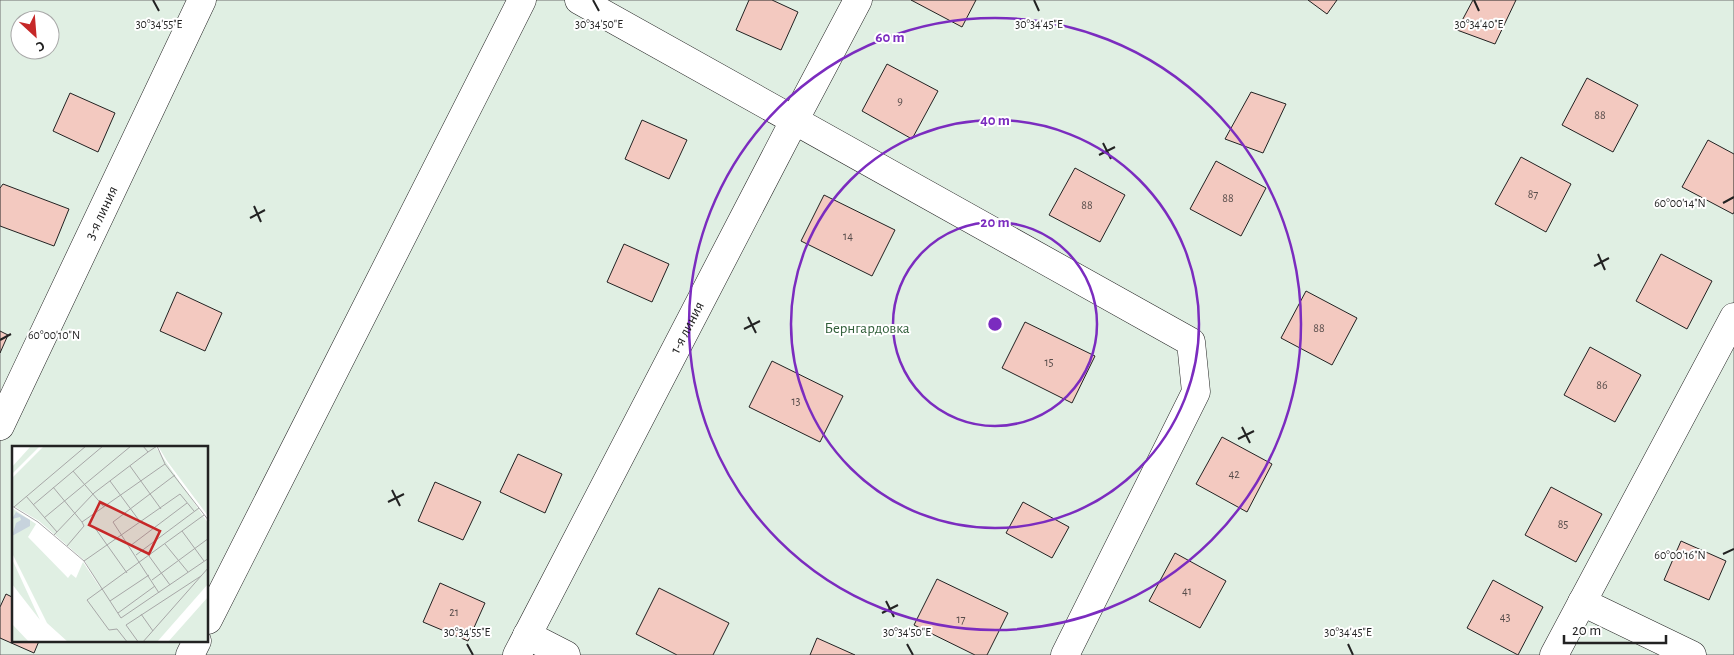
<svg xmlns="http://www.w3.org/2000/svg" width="1734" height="655" font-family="'Alegreya Sans',sans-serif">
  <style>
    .green { fill: #e0efe3; stroke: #6f6f6f; fill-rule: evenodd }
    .building { fill: #f3c9c0; stroke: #222 }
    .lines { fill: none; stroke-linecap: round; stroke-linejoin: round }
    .street-casing { stroke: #222; stroke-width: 29 }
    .street { stroke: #fff; stroke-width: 28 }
    .ticks { fill: none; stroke: #222; stroke-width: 2 }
    .ring { fill: none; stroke: #7b2cbf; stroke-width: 2.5 }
    .labels { text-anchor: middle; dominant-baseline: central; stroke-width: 4; stroke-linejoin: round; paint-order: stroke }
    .number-label { font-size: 12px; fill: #564c4a }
    .street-label { font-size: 15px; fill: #222; stroke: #fff }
    .park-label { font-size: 15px; fill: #2f5e38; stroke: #fff }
    .inset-road { fill: none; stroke: #a7a7a7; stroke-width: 1 }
    .view { fill: #c62828; fill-opacity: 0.15; stroke: #c62828; stroke-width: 2.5 }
    .inset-edge { fill: none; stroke: #222; stroke-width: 2.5 }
    .ticks-label { font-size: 12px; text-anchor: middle; fill: #222; stroke: #fff; stroke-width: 4; stroke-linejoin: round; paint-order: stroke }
    .centre { fill: #7b2cbf; stroke: #fff; stroke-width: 2.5 }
    .ring-label { font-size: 15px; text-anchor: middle; font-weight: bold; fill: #7b2cbf; stroke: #fff; stroke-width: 4; stroke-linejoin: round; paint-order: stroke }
  </style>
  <rect width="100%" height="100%" fill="#fff"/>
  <path class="green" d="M0,0H1734V655H0ZM20,20H50V50H20ZM14,448H208V641H14Z"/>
  <g class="building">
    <path d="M749,0H772L798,12L781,50L736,30Z"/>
    <path d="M911,0H976L962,27Z"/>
    <path d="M1308,0H1337L1327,14Z"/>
    <path d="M1473,0H1516L1495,44L1457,30Z"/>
    <path d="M887,64L938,91L912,139L862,111Z"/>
    <path d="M1587,78L1638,105L1613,152L1562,125Z"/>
    <path d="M1251,92L1286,104L1263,153L1225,139Z"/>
    <path d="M70,93L115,113L98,152L53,131Z"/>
    <path d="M642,120L687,140L669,179L625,159Z"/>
    <path d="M1708,140L1734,154V212L1733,214L1682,187Z"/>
    <path d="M1521,157L1571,184L1546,232L1495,204Z"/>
    <path d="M1216,161L1266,188L1241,236L1190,209Z"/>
    <path d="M1075,168L1125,195L1100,242L1049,215Z"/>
    <path d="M3,184L69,209L54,246L0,226V188Z"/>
    <path d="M824,195L895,230L872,276L801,241Z"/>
    <path d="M624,244L669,264L652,302L607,282Z"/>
    <path d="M1661,254L1712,281L1687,329L1636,301Z"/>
    <path d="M1306,291L1357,318L1332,365L1281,338Z"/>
    <path d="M177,292L222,313L205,351L160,331Z"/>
    <path d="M1025,322L1095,356L1072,403L1002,368Z"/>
    <path d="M0,331L8,335L0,353Z"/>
    <path d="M1590,347L1641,375L1615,422L1564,395Z"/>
    <path d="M772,361L843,396L820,442L749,407Z"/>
    <path d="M1222,437L1272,464L1247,512L1196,484Z"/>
    <path d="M518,454L562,474L545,513L500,492Z"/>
    <path d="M435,482L481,502L463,540L418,521Z"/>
    <path d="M1551,487L1602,514L1576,562L1525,535Z"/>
    <path d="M1023,502L1069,527L1052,558L1006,533Z"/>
    <path d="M1681,541L1726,561L1709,600L1664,580Z"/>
    <path d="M1175,553L1226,581L1200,628L1149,601Z"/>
    <path d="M937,579L1008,613L987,655H975L914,625Z"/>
    <path d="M1493,580L1543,607L1518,655L1467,628Z"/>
    <path d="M440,583L485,603L468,641L423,622Z"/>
    <path d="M659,588L729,623L713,655H677L636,634Z"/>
    <path d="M6,594L14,598V641H39L34,653L0,638V607Z"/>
    <path d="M817,638L855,655H810Z"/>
  </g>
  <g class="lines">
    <defs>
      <g id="street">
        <path d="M579,0L1191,342L1196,392L1065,655"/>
        <path id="s1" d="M0,426L202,0"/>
        <path d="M1582,602L1692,655"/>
        <path d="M208,620L522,0"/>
        <path d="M527,635L566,655"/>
        <path d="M190,655L197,641"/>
        <path id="s2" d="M517,655L794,121L858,0"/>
        <path d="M1554,655L1734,317"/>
      </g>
    </defs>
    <use href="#street" class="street-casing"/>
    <use href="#street" class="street"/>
  </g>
  <path class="ticks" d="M153,0L159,11M593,0L599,11M1034,0L1039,11M1474,0L1479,11M1103,143L1111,159M1099,155L1115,147M1723,203L1734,197M254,206L261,222M250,218L265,210M1598,254L1605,270M1594,266L1609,258M748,317L756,333M744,329L760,321M0,340L11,334M1242,427L1250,443M1238,439L1254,431M392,490L400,506M388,502L404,494M1723,554L1734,549M886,601L894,617M882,613L898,605M467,644L473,655M907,644L913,655M1348,644L1353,655"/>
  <g class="ring">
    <circle cx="995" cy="324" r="102"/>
    <circle cx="995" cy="324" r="204"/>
    <circle cx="995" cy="324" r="306"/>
  </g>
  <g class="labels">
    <g class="number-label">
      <text x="900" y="101">9</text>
      <text x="1600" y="115">88</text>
      <text x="1533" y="194">87</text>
      <text x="1228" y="198">88</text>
      <text x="1087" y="205">88</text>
      <text x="848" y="236">14</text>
      <text x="1319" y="328">88</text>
      <text x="1049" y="362">15</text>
      <text x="1602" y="385">86</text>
      <text x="796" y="401">13</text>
      <text x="1234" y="474">42</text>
      <text x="1563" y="524">85</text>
      <text x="1187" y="591">41</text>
      <text x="454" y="612">21</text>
      <text x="1505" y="617">43</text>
      <text x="961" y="619">17</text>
    </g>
    <g class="street-label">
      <text stroke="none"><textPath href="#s1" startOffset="236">3-я линия</textPath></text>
      <text stroke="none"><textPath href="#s2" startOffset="369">1-я линия</textPath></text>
    </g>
    <g class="park-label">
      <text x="867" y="328">Бернгардовка</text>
    </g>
  </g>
  <g transform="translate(12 446)">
    <rect width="196" height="196" fill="#fff"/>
    <path d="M19,0H28L0,28V21ZM32,0H143L196,77V138L145,196H56L35,177L0,107V62L24,78L16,91L56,132L59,128L64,132L71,116L89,143L73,115L27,75L0,59V32ZM146,0H196V70L155,15ZM0,113L28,174L0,138ZM196,151V196H156ZM0,178L17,196H0Z" fill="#e0efe3"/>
    <path d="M4,66L18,74V80L0,90L4,77L9,74L8,71L0,73Z" fill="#c7d3dd"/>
    <path class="inset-road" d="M131,0L136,6L145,0L153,18L197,75M118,20L149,63M61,25L92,61M98,35L129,77M41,41L70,76M14,50L45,86M21,59L91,0M0,60L26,76L72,115L109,172L197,112M2,61L74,0M32,72L119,0M83,82L115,127M170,85L192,115M42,89L82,47L136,6M153,98L176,126M55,100L72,80L70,76L153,18M118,100L175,57M124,109L187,62M137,110L158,139M72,115L168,48L182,65M140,134L197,92M147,147L101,76L163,29M98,155L137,129M106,167L143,140M129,168L141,185M116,197L105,183L97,184L75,154L192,69M127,197L114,179L189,130M130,197L197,121"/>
    <path class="view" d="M88,56L148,85L137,108L77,79Z"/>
    <rect width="196" height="196" class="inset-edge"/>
  </g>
  <g class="ticks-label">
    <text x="159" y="28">30°34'55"E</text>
    <text x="599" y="28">30°34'50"E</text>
    <text x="1039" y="28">30°34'45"E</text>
    <text x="1479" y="28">30°34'40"E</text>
    <text x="1680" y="207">60°00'14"N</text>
    <text x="54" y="339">60°00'10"N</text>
    <text x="1680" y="559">60°00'16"N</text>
    <text x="467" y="636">30°34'55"E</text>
    <text x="907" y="636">30°34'50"E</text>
    <text x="1348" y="636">30°34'45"E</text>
  </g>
  <circle cx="995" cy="324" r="8" class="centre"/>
  <g class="ring-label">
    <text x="890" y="42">60 m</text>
    <text x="995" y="125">40 m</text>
    <text x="995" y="227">20 m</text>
  </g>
  <g transform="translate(35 35) rotate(154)"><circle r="24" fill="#ffffff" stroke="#a7a7a7"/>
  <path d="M0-4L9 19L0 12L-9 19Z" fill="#c62828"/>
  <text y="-8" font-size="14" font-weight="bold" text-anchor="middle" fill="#222222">С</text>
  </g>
  <path d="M1564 635v8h102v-8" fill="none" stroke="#222222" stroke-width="2.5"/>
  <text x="1572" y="635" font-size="15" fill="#222222" stroke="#ffffff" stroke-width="4" paint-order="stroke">20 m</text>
</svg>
